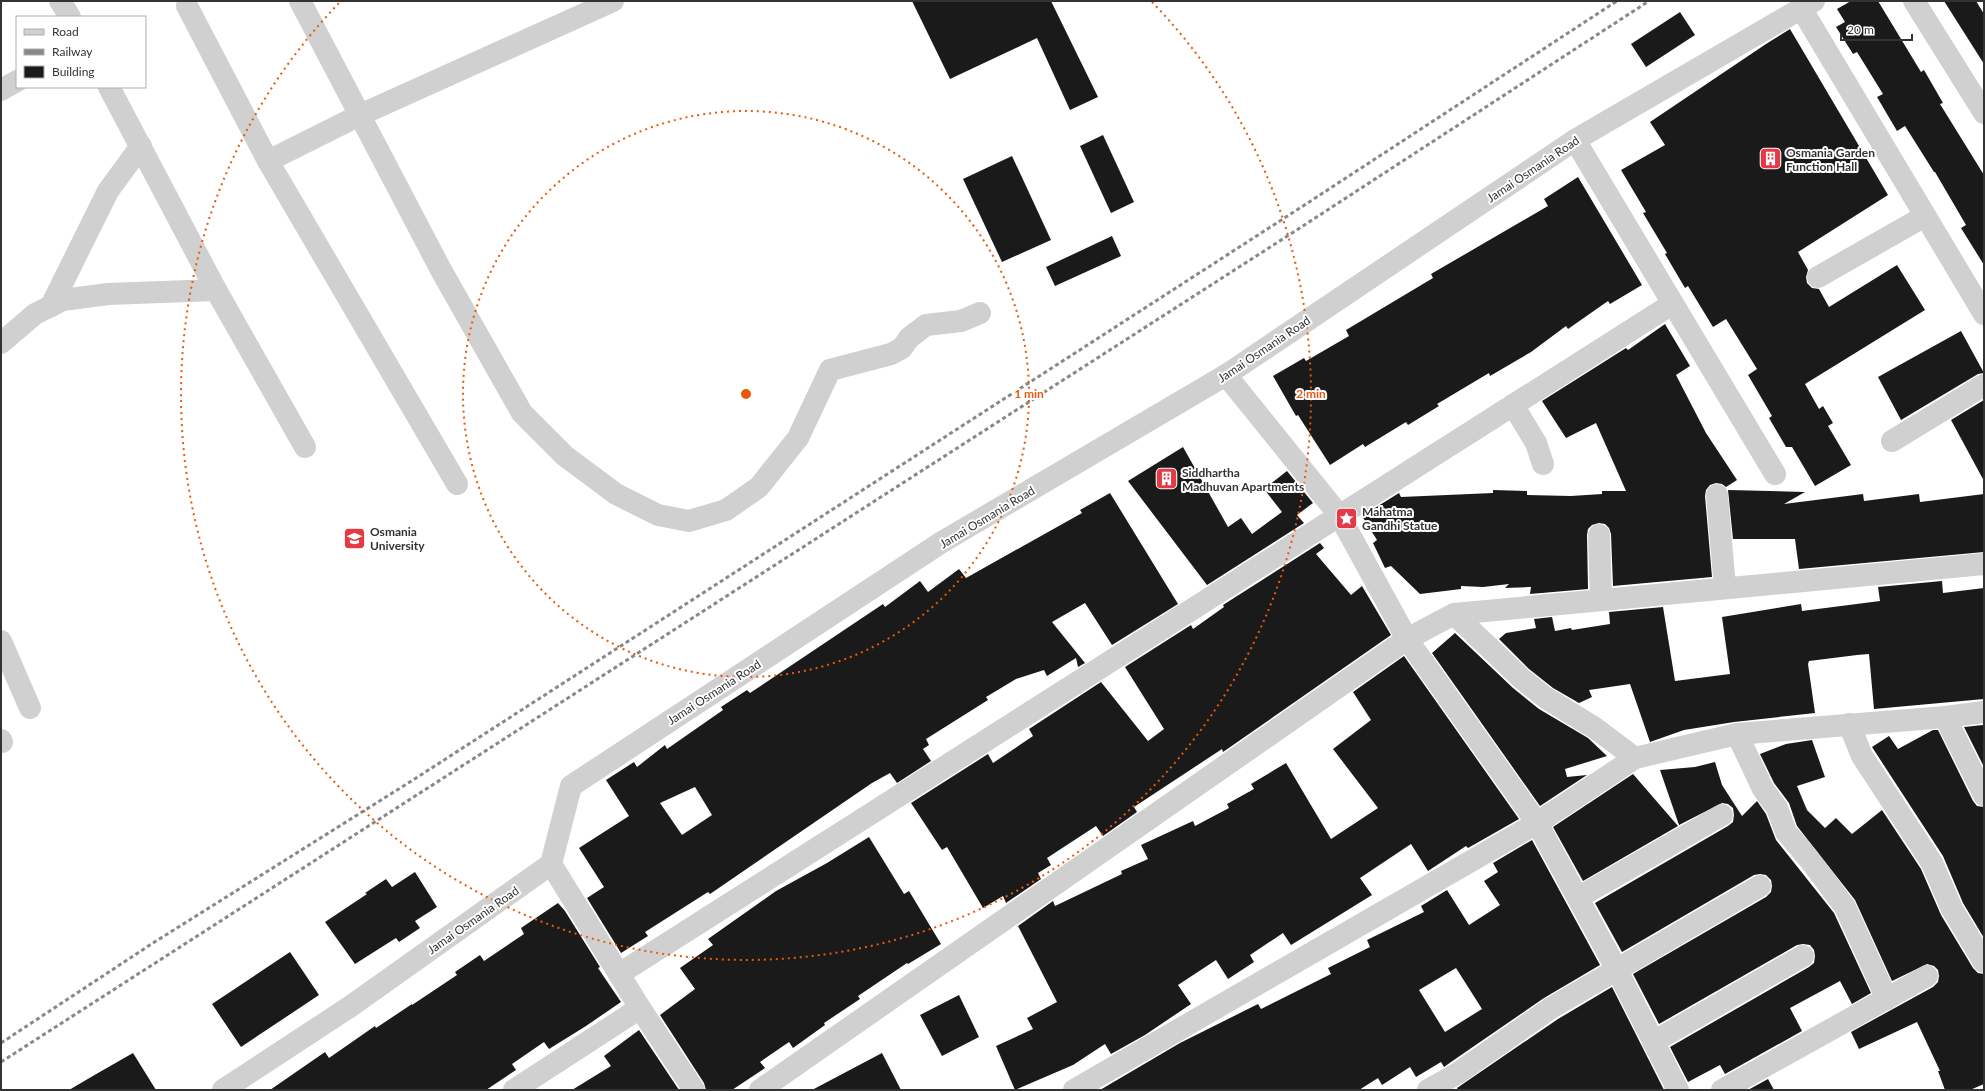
<svg xmlns="http://www.w3.org/2000/svg" width="1985" height="1091" font-family="Lato,sans-serif">
  <style>
    .building { fill: #1a1a1a; fill-rule: evenodd }
    .lines { fill: none; stroke-linecap: round; stroke-linejoin: round }
    .minor { stroke: #d0d0d0; stroke-width: 22 }
    .rail { stroke: #888; stroke-width: 3; stroke-dasharray: 4 3; stroke-linecap: butt }
    .ring { fill: none; stroke: #e8590c; stroke-width: 2; stroke-dasharray: 2 4 }
    .labels { text-anchor: middle; dominant-baseline: central; stroke-width: 4; stroke-linejoin: round; paint-order: stroke }
    .poi-label { font-size: 12px; font-weight: bold; fill: #333; stroke: #fff; text-anchor: start }
    .street-label { font-size: 12px; fill: #333; stroke: #fff }
    .centre { fill: #e8590c; stroke: #fff; stroke-width: 2 }
    .ring-label { font-size: 12px; text-anchor: middle; font-weight: bold; fill: #e8590c; stroke: #fff; stroke-width: 4; stroke-linejoin: round; paint-order: stroke }
  </style>
  <rect width="100%" height="100%" fill="#fff"/>
  <g class="building">
    <path d="M912,1H1051L1098,97L1070,110L1037,38L950,79Z"/>
    <path d="M1851,1H1878L1921,72L1924,70L1943,103L1940,104L1984,175V265L1961,228L1966,225L1935,172H1934L1905,126L1897,131L1877,97L1883,94L1857,52L1853,54L1836,27L1845,22L1837,9Z"/>
    <path d="M1944,1H1976L1984,14V64Z"/>
    <path d="M1680,12L1695,35L1646,67L1631,44Z"/>
    <path d="M1790,29L1888,195L1798,252L1808,270L1806,277L1807,283L1812,288L1819,289L1829,307L1897,265L1925,310L1805,384L1819,409L1823,406L1833,423L1828,426L1851,465L1815,486L1792,447H1786L1769,418L1772,416L1748,375L1757,369L1726,319L1713,327L1688,286L1685,288L1665,254L1667,253L1643,213L1646,212L1621,170L1665,145L1650,122L1766,44Z"/>
    <path d="M1103,135L1134,202L1111,213L1080,146Z"/>
    <path d="M1012,156L1051,240L1002,262L963,179Z"/>
    <path d="M1578,177L1642,285L1610,304L1608,301L1568,329L1566,326L1531,352L1490,376L1489,373L1437,404L1439,406L1408,425L1406,422L1365,447L1363,444L1330,465L1298,415L1296,416L1273,376L1304,358L1306,361L1349,336L1346,330L1433,278L1431,274L1548,206L1544,199Z"/>
    <path d="M1112,236L1121,256L1055,286L1046,267Z"/>
    <path d="M1665,324L1690,366L1676,375L1706,433L1737,480L1726,487L1722,484L1716,483L1710,485L1706,490L1705,496L1712,577L1613,586L1611,534L1609,528L1605,524L1599,523L1592,525L1588,529L1587,535L1588,589L1530,594L1531,587H1529L1505,588L1509,584L1483,587L1461,586V589L1420,594L1391,566L1385,568L1373,543L1377,540L1362,516L1399,493L1401,497L1493,493V490L1527,491V495L1571,496L1602,494V491H1626L1596,423L1566,438L1542,401L1626,348L1628,350Z"/>
    <path d="M1961,331L1984,373L1978,374L1901,420L1878,377Z"/>
    <path d="M1984,400V481L1951,420Z"/>
    <path d="M1183,447L1228,527L1241,518L1252,534L1282,512L1264,489L1287,471L1313,503L1297,515L1304,523L1207,585L1128,481Z"/>
    <path d="M1728,490L1805,492L1784,504L1863,494L1864,501L1919,494L1920,502L1984,494V552L1799,569L1795,539H1733Z"/>
    <path d="M1110,493L1178,604L1112,645L1085,603L1052,622L1085,663L1078,667L1076,658L1047,676L1044,670L1016,679L986,697L988,700L926,739L929,745L923,749L931,761L897,783L890,773L872,783L710,894L708,892L645,932L648,936L621,953L587,898L604,887L579,848L629,816L606,780L634,762L637,767L665,745L667,749L723,710L721,707L747,690L750,693L883,604L885,607L920,581L928,592L959,569L966,578L1082,513L1080,510ZM695,787L712,815L682,835L660,803Z"/>
    <path d="M1320,543L1324,548L1316,554L1351,595L1362,586L1391,635L1223,752L1222,749L1134,807L1137,812L1103,836L1096,826L1047,858L1051,865L1038,873L1041,879L1006,903L1003,896L983,908L947,847L942,850L911,803L988,754L993,763L1033,736L1029,729L1101,682L1148,741L1164,729L1125,667L1191,625L1193,629L1224,607L1223,605Z"/>
    <path d="M1942,581L1943,593L1984,588V699L1874,709L1869,654L1857,655L1809,661L1808,664L1815,713L1734,722L1684,730L1650,742L1630,684L1589,690L1592,697L1579,703L1553,688L1529,669L1499,639L1506,633L1536,628L1534,619L1552,617L1555,631L1571,628L1572,630L1610,624L1609,612L1663,607L1675,681L1730,674L1722,617L1801,604L1802,611L1880,601L1878,587Z"/>
    <path d="M1455,633L1513,688L1539,709L1588,738L1607,756L1565,769L1567,777L1587,775L1540,806L1432,653Z"/>
    <path d="M1404,656L1519,819L1468,848L1466,846L1428,871L1411,844L1360,878L1372,895L1351,908L1291,945L1283,933L1250,955L1254,962L1228,979L1216,960L1178,985L1191,1004L1145,1035L1111,1054L1105,1044L1073,1065L1015,1090L996,1046L1033,1029L1027,1018L1057,1002L1018,926L1053,901L1055,906L1122,874L1121,871L1148,859L1141,845L1193,821L1195,826L1229,808L1227,804L1254,789L1251,784L1286,763L1331,839L1378,808L1333,749L1371,720L1353,692Z"/>
    <path d="M1983,725L1984,726V767L1964,727Z"/>
    <path d="M1933,730H1938L1973,801L1977,806L1984,807V938L1963,903L1943,856L1872,747L1889,736L1898,749Z"/>
    <path d="M1812,740L1825,777L1797,786L1807,810L1825,828L1836,818L1852,834L1882,810L1921,869L1941,915L1973,968L1978,973L1984,974V1084L1970,1090H1945L1938,1071H1940L1917,1022L1859,1049L1851,1032L1933,987L1938,982L1939,976L1938,970L1934,966L1927,964L1892,981L1855,900L1797,826L1789,803L1774,783L1760,754L1786,744Z"/>
    <path d="M1715,762L1722,785L1742,816L1757,801L1766,814L1776,840L1834,913L1871,993L1852,1004L1840,981L1790,1008L1802,1031L1725,1074L1720,1065L1688,1082L1670,1047L1809,967L1814,963L1815,956L1814,950L1810,945L1803,944L1797,945L1659,1024L1633,974L1766,897L1771,892L1772,886L1771,880L1766,875L1760,874L1754,875L1622,952L1595,903L1728,826L1733,822L1734,815L1733,808L1728,804L1722,803L1679,825L1660,770L1695,767Z"/>
    <path d="M1633,774L1678,826L1583,881L1553,827Z"/>
    <path d="M869,837L904,894L909,891L941,944L908,964L907,963L858,996L860,999L824,1023L825,1025L793,1048L789,1042L760,1062L765,1068L732,1090H706L704,1083L660,1015L695,989L680,968L713,945L708,939L776,891L827,863Z"/>
    <path d="M1532,840L1600,965L1544,998L1451,1062L1444,1067L1441,1062L1416,1077L1410,1067L1382,1085L1378,1078L1359,1090H1100L1180,1043L1258,1004L1261,1009L1331,974L1328,968L1370,947L1367,940L1424,912L1421,906L1447,890L1469,925L1500,905L1484,881L1498,872L1493,863ZM1456,968L1482,1009L1445,1032L1419,990Z"/>
    <path d="M415,872L437,907L415,921L420,928L399,942L396,938L355,964L325,922L367,894L365,893L386,879L392,887Z"/>
    <path d="M558,903L565,911L600,967L598,968L621,1002L586,1026L549,1049L544,1042L512,1064L516,1070L486,1090H270L325,1052L329,1058L375,1026L376,1028L412,1004V1005L457,975L455,972L480,955L484,961L524,934L521,928Z"/>
    <path d="M290,952L319,995L241,1047L212,1004Z"/>
    <path d="M1612,987L1664,1090H1458L1457,1088L1558,1019Z"/>
    <path d="M959,995L979,1037L942,1056L920,1015Z"/>
    <path d="M639,1030L679,1090H572L611,1066L604,1056Z"/>
    <path d="M133,1053L156,1090H69L98,1073Z"/>
    <path d="M882,1053L901,1090H812Z"/>
    <path d="M1768,1079L1774,1090H1748Z"/>
  </g>
  <g class="lines">
    <g class="minor">
      <path d="M60,1L70,17"/>
      <path d="M300,1L441,270L522,413L565,456L616,494L658,515L689,521L726,510L759,487L798,438L830,370L891,354L902,348L909,338L926,325L961,321L980,313"/>
      <path d="M1914,1L1984,113"/>
      <path d="M187,6L268,161L457,484"/>
      <path d="M1801,8L1984,314"/>
      <path d="M109,87L216,290L305,447"/>
      <path d="M1,90L17,81"/>
      <path d="M1575,140L1775,474"/>
      <path d="M268,161L360,115L613,1"/>
      <path d="M1818,277L1925,216"/>
      <path d="M51,306L108,191L141,146"/>
      <path d="M1,343L35,314L63,300L108,294L216,290"/>
      <path d="M1226,375L1339,515L1407,639L1537,823L1617,970L1678,1090"/>
      <path d="M1513,405L1536,443L1543,464"/>
      <path d="M1892,441L1984,385"/>
      <path d="M1717,495L1725,588"/>
      <path d="M1599,535L1601,600"/>
      <path d="M1454,614L1521,678L1546,698L1595,728L1635,758"/>
      <path d="M1,641L30,708"/>
      <path d="M1945,717L1984,795"/>
      <path d="M1849,724L1862,756L1932,863L1952,909L1984,962"/>
      <path d="M1737,734L1763,789L1777,808L1786,832L1809,859L1845,907L1887,999"/>
      <path d="M1,740L2,742"/>
      <path d="M551,864L640,1008L694,1090"/>
      <path d="M1579,897L1722,815"/>
      <path d="M619,974L1672,304"/>
      <path d="M1653,1042L1803,956"/>
      <path d="M223,1090L351,1006L551,864L571,786L942,542L1226,375L1575,140L1814,1"/>
      <path d="M514,1090L640,1008"/>
      <path d="M760,1090L1407,639L1454,614L1984,564"/>
      <path d="M1074,1090L1537,823L1635,758L1737,734L1945,717L1984,712"/>
      <path d="M1428,1090L1458,1073L1551,1008L1760,886"/>
      <path d="M1722,1090L1927,976"/>
    </g>
    <g class="rail">
      <path d="M1,1043L153,943L413,780L1303,206L1617,1"/>
      <path d="M1,1062L1289,235L1649,1"/>
    </g>
  </g>
  <g class="ring">
    <circle cx="746" cy="394" r="283"/>
    <path d="M1152 2A565 565 0 1 1 340 2"/>
  </g>
  <defs>
    <symbol id="building-square" viewBox="-11 -11 22 22"><rect x="-9" y="-9" width="18" height="18" rx="4" fill="#e63946" stroke="#fff"/><path d="M-4-6H4V6H1V3H-1V6H-4ZM-2.5-4.3h1.7v1.8h-1.7ZM.8-4.3h1.7v1.8H.8ZM-2.5-1h1.7V.8h-1.7ZM.8-1h1.7V.8H.8Z" fill="#fff"/></symbol>
    <symbol id="sight-square" viewBox="-11 -11 22 22"><rect x="-9" y="-9" width="18" height="18" rx="4" fill="#e63946" stroke="#fff"/><path d="M0-6L1.8-2.2L6-1.7L2.9 1.2L3.7 5.4L0 3.3L-3.7 5.4L-2.9 1.2L-6-1.7L-1.8-2.2Z" fill="#fff"/></symbol>
    <symbol id="university-square" viewBox="-11 -11 22 22"><rect x="-9" y="-9" width="18" height="18" rx="4" fill="#e63946" stroke="#fff"/><path d="M0-5L7-2L0 1L-7-2ZM-4 1L0 2.5L4 1V4Q0 6-4 4Z" fill="#fff"/></symbol>
  </defs>
  <g fill-rule="evenodd">
    <use href="#building-square" x="1758" y="146" width="25" height="25"/>
    <use href="#building-square" x="1154" y="466" width="25" height="25"/>
    <use href="#sight-square" x="1334" y="506" width="25" height="25"/>
    <use href="#university-square" x="342" y="526" width="25" height="25"/>
  </g>
  <g class="labels">
    <g class="poi-label">
      <text x="1786" y="152">Osmania Garden<tspan x="1786" dy="14">Function Hall</tspan></text>
      <text x="1182" y="472">Siddhartha<tspan x="1182" dy="14">Madhuvan Apartments</tspan></text>
      <text x="1362" y="511">Mahatma<tspan x="1362" dy="14">Gandhi Statue</tspan></text>
      <text x="370" y="531">Osmania<tspan x="370" dy="14">University</tspan></text>
    </g>
    <g class="street-label">
      <text transform="translate(1533 169) rotate(-34)">Jamai Osmania Road</text>
      <text transform="translate(1264 349) rotate(-34)">Jamai Osmania Road</text>
      <text transform="translate(987 517) rotate(-31)">Jamai Osmania Road</text>
      <text transform="translate(714 692) rotate(-33)">Jamai Osmania Road</text>
      <text transform="translate(473 920) rotate(-35)">Jamai Osmania Road</text>
    </g>
  </g>
  <circle cx="746" cy="394" r="6" class="centre"/>
  <g class="ring-label">
    <text x="1029" y="398">1 min</text>
    <text x="1311" y="398">2 min</text>
  </g>
  <rect width="1985" height="1091" fill="none" stroke="#333333" stroke-width="4"/>
  <rect x="16" y="16" width="130" height="72" fill="#ffffff" stroke="#adadad"/>
  <rect x="24" y="29" width="20" height="6" fill="#d0d0d0" stroke="#adadad"/>
  <text x="52" y="36" font-size="12" fill="#333333">Road</text>
  <rect x="24" y="49" width="20" height="6" fill="#888888" stroke="#adadad"/>
  <text x="52" y="56" font-size="12" fill="#333333">Railway</text>
  <rect x="24" y="66" width="20" height="12" fill="#1a1a1a" stroke="#adadad"/>
  <text x="52" y="76" font-size="12" fill="#333333">Building</text>
  <path d="M1841 34v6h71v-6" fill="none" stroke="#333333" stroke-width="2"/>
  <text x="1847" y="34" font-size="12" fill="#333333" stroke="#ffffff" stroke-width="3" paint-order="stroke">20 m</text>
</svg>
